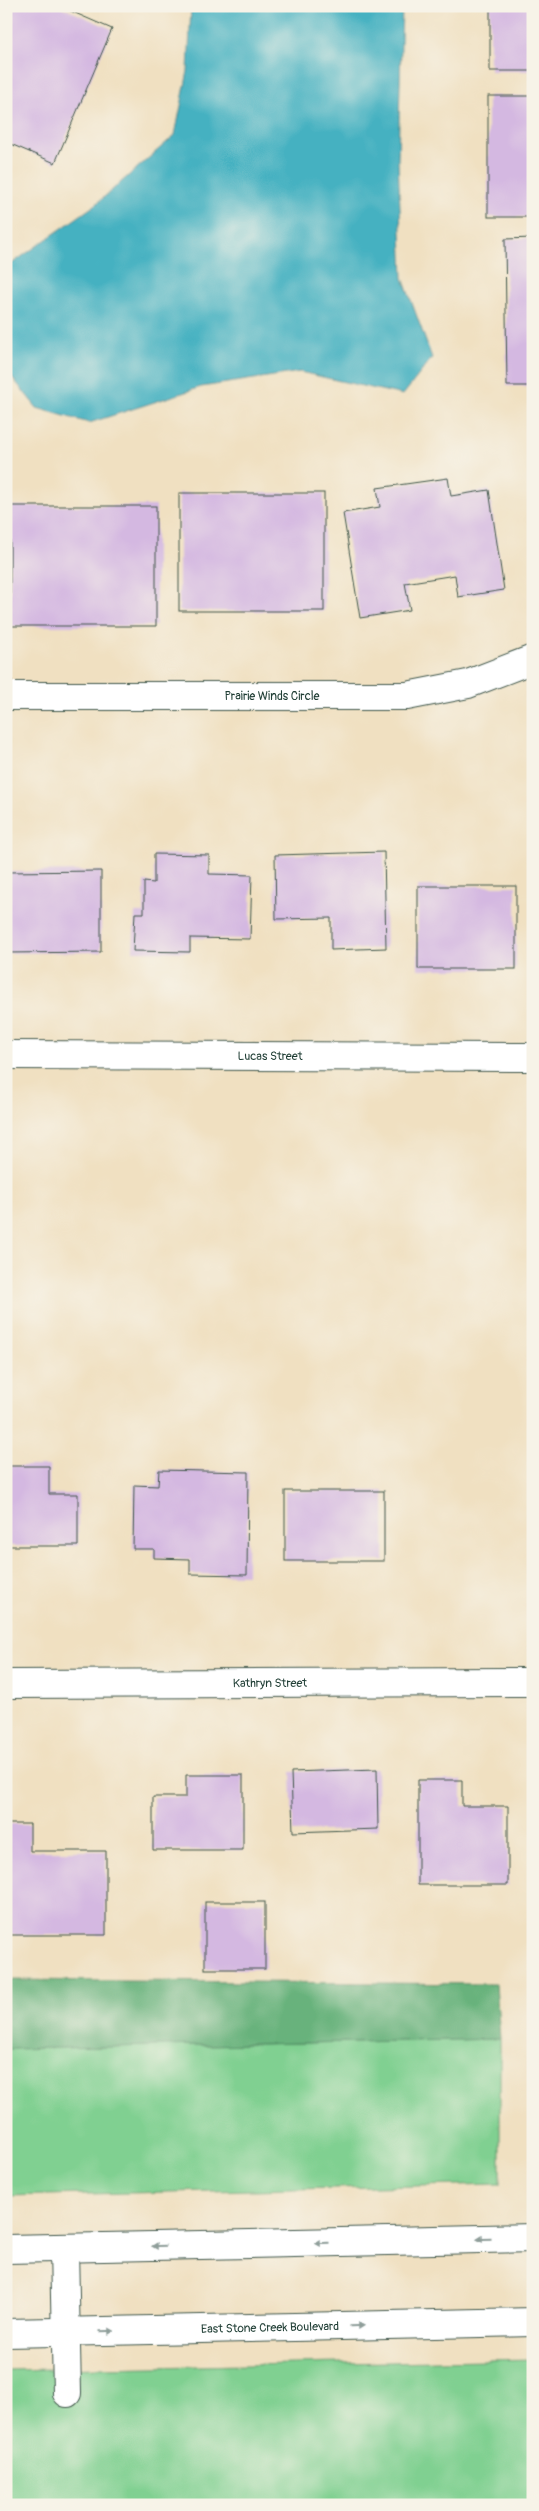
<svg xmlns="http://www.w3.org/2000/svg" width="539" height="2511" font-family="Pangolin,sans-serif">
  <style>
    .green { fill: #80d091; stroke: #508662 }
    .forest { fill: #68b27b; stroke: #447858 }
    .water { fill: #44b1c1; stroke: #32777a }
    .building { fill: #d4b8e1 }
    .lines { fill: none; stroke-linecap: round; stroke-linejoin: round }
    .minor-casing { stroke: #3e5549; stroke-width: 30 }
    .minor { stroke: #fff; stroke-width: 28 }
    .oneway { fill: #8f9e9a }
    .labels { text-anchor: middle; dominant-baseline: central; stroke-width: 4; stroke-linejoin: round; paint-order: stroke }
    .street-label { font-size: 12px; fill: #1f3d34; stroke: #f7f3e8 }
  </style>
  <rect width="100%" height="100%" fill="#f7f3e8"/>
  <filter id="ink" filterUnits="userSpaceOnUse"><feTurbulence type="fractalNoise" baseFrequency=".02" numOctaves="2"/><feDisplacementMap in="SourceGraphic" scale="10" xChannelSelector="R" yChannelSelector="G"/><feConvolveMatrix kernelMatrix="1 2 1 2 8 2 1 2 1" color-interpolation-filters="sRGB"/></filter>
  <filter id="wash" filterUnits="userSpaceOnUse"><feTurbulence type="fractalNoise" baseFrequency=".0096" numOctaves="4" result="noise"/><feDisplacementMap in="SourceGraphic" scale="20" xChannelSelector="R" yChannelSelector="G"/><feGaussianBlur stdDeviation="1.12" result="paint"/><feColorMatrix in="noise" values="0 0 0 0 0 0 0 0 0 0 0 0 0 0 0 0 0 1.4 0 .05"/><feComposite in="paint" operator="in"/></filter>
  <g filter="url(#wash)">
    <rect width="100%" height="100%" fill="#f0e0c1"/>
    <g class="green">
      <path d="M500,2039V2184L6,2196V2049Z"/>
      <path d="M533,2359V2505H6V2370Z"/>
    </g>
    <path class="forest" d="M6,1980L496,1984L500,2039L6,2049Z"/>
    <path class="water" d="M191,6H402L398,161L403,278L432,358L403,395L300,372L201,387L89,423L37,408L6,370L7,267L95,205L175,135L188,71Z"/>
    <g id="blocks">
      <g class="building">
        <path d="M6,6H59L112,29L55,163L6,142Z"/>
        <rect x="490" y="6" width="43" height="65"/>
        <rect x="488" y="96" width="45" height="121"/>
        <path d="M533,238V386H507L505,239Z"/>
        <path d="M448,478L451,496L489,490L504,590L458,597L455,575L405,583L410,610L360,618L343,513L380,507L377,488Z"/>
        <rect x="179" y="493" width="145" height="118"/>
        <rect x="10" y="506" width="146" height="120"/>
        <path d="M384,852L386,948L331,950V918L276,919L275,855Z"/>
        <path d="M154,854L209,855V874L252,875L250,939L190,938V952L133,951L135,913H144V882L154,883Z"/>
        <path d="M101,871V952L6,953V872Z"/>
        <rect x="418" y="886" width="98" height="83"/>
        <path d="M6,1466H49V1494H78V1546H6Z"/>
        <path d="M159,1470L248,1472L247,1575L190,1574V1559L154,1558V1549H133L134,1485L158,1486Z"/>
        <rect x="285" y="1491" width="99" height="70"/>
        <path d="M377,1769L378,1829L293,1832L291,1772Z"/>
        <path d="M186,1775H243V1850H153V1797H186Z"/>
        <path d="M418,1780H462V1806H508V1885H418Z"/>
        <path d="M6,1824H30V1851H106V1935H6Z"/>
        <rect x="205" y="1902" width="60" height="67"/>
      </g>
    </g>
  </g>
  <g filter="url(#ink)">
    <use href="#blocks" fill-opacity="0" stroke="#3e5549" stroke-width="1"/>
    <g class="lines">
      <defs>
        <g id="minor">
          <path id="s1" d="M6,696H407L468,684L533,659"/>
          <path id="s2" d="M6,1055L533,1057"/>
          <path id="s3" d="M6,1684L533,1682"/>
          <path d="M64,2248L67,2393"/>
          <path d="M6,2249L533,2238"/>
          <path id="s4" d="M6,2333L533,2322"/>
        </g>
      </defs>
      <use href="#minor" class="minor-casing"/>
      <use href="#minor" class="minor"/>
    </g>
    <defs><path id="oneway-solid" d="M-6-.8H1V-3.2L6.5 0L1 3.2V.8H-6Z" transform="scale(1.25)"/></defs>
    <g class="oneway">
      <use href="#oneway-solid" transform="translate(484 2239) rotate(179)"/>
      <use href="#oneway-solid" transform="translate(322 2243) rotate(179)"/>
      <use href="#oneway-solid" transform="translate(159 2246) rotate(179)"/>
      <use href="#oneway-solid" transform="translate(357 2326) rotate(-1)"/>
      <use href="#oneway-solid" transform="translate(107 2331) rotate(-1)"/>
    </g>
  </g>
  <g class="labels">
    <g class="street-label">
      <text stroke="none"><textPath href="#s1" startOffset="266">Prairie Winds Circle</textPath></text>
      <text stroke="none"><textPath href="#s2" startOffset="264">Lucas Street</textPath></text>
      <text stroke="none"><textPath href="#s3" startOffset="264">Kathryn Street</textPath></text>
      <text stroke="none"><textPath href="#s4" startOffset="264">East Stone Creek Boulevard</textPath></text>
    </g>
  </g>
  <rect width="539" height="2511" fill="none" stroke="#f7f3e8" stroke-width="25"/>
</svg>
